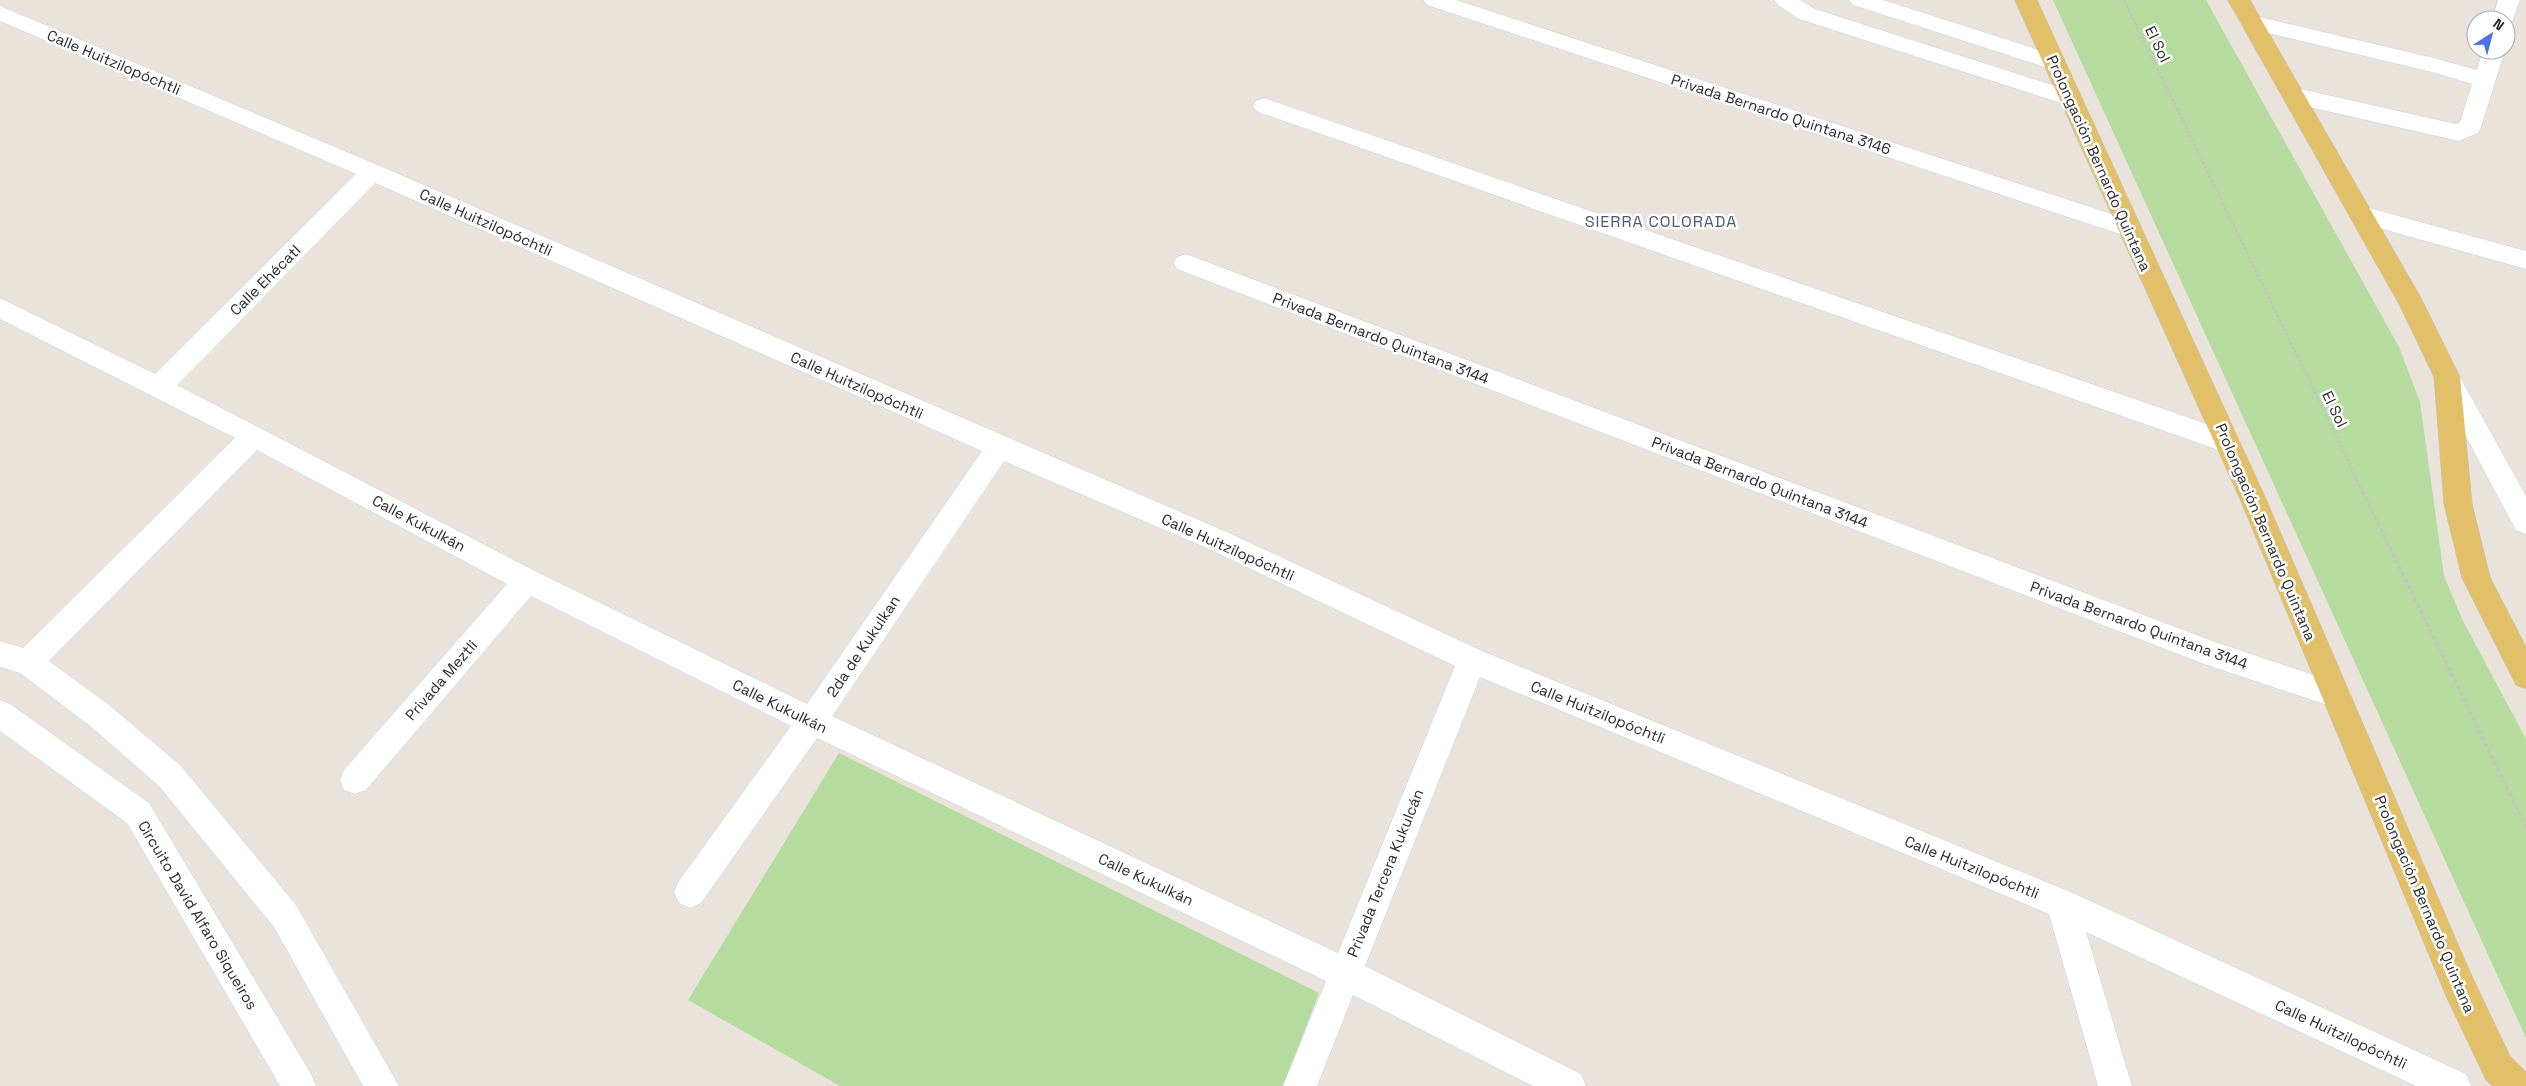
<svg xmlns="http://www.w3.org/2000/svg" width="2526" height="1086" font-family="'Space Grotesk',sans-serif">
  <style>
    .green { fill: #b5db9e }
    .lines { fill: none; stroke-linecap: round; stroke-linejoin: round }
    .minor-casing { stroke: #cbced9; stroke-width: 1 }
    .major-casing { stroke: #c3c3c3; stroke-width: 1 }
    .path-far1 { stroke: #c3c3c3; stroke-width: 2.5; stroke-dasharray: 3 2; stroke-linecap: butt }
    .path { stroke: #c3c3c3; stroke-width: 3; stroke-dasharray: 4.5 2.5; stroke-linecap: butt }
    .minor { fill: #fff; fill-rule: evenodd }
    .major { fill: #e1c069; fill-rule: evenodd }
    .labels { text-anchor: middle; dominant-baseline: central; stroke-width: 5; stroke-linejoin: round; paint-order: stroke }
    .street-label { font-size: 15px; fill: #292929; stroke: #fff }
    .neighbourhood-label { font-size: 16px; letter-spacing: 1px; fill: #4e5774; stroke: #fff }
  </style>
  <rect width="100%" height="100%" fill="#eae3dc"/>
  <g class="green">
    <path d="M2053,0H2206L2399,347L2420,402L2444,576L2462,619L2526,739V1038Z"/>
    <path d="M839,753L1319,993L1283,1086H840L688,1000Z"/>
  </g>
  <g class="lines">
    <defs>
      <g id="minor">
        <path d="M1423,0H1456L2136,222L2140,228L2136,234L2128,237L2120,234L1427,5Z"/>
        <path d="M1774,0H1800L1815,9L2077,93L2080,98L2077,103L2069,106L2061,103L1799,19L1778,5Z"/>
        <path d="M1849,0H1883L2061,57L2064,62L2061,67L2053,69L2045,67L1853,5Z"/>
        <path d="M2498,0H2520L2511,25L2506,26V20H2492Z"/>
        <path d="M0,6L380,166L1229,533L1482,651L2073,893L2466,1074L2471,1086H2416L2086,932L2132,1086H2098L2049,914L1480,677L1365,966L1581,1074L1586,1086H1533L1353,995L1317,1086H1283L1326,981L817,738L701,903L690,908L679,903L674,892L679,881L791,726L531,596L366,790L355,794L344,790L340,780L344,770L507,584L257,450L49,661L109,705L181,766L296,905L399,1086H363L274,927L159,786L89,725L20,673L0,667V641L23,648L235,438L0,319V298L155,374L356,174L0,21ZM375,183L982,451L807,704L537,572L177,385ZM1004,461L1209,549L1455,666L1338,953L832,716Z"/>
        <path d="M2251,15L2434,58L2477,70L2483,50H2505L2481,127L2478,133L2459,141L2296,104L2288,101L2285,96L2288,91L2296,88L2456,124L2460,122L2472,84L2432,72L2243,27L2240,22L2243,17Z"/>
        <path d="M1264,98L2236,434L2240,442L2236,450L2227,453L1256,111L1253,106L1256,101Z"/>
        <path d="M2362,206L2526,251V269L2354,221L2350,215L2354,209Z"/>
        <path d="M1186,254L2218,643L2346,686L2351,695L2346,704L2336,708L2207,665L1177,269L1174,263L1177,257Z"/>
        <path d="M2447,367L2456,370L2526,496V534L2516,530L2434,377L2438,370Z"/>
        <path d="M0,700L10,704L149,803L311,1074L316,1086H280L127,823L0,731Z"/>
      </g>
      <g id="major">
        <path d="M2015,0H2037L2266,499L2470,972L2510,1056L2526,1072V1086H2492L2486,1080L2446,996L2240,499Z"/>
        <path d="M2228,0H2250L2421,298L2460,377L2472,504L2490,577L2526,647V689L2516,685L2462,578L2444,504L2434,377L2400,306Z"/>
      </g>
    </defs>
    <use href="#minor" class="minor-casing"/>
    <use href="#major" class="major-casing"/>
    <path class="path-far1" d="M2124,0L2357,479"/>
    <path class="path" d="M2356,478L2526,827"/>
    <use href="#minor" class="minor"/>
    <use href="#major" class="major"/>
  </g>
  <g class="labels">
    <g class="street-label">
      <text transform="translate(2158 44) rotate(64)">El Sol</text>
      <text transform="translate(114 62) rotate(23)">Calle Huitzilopóchtli</text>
      <text transform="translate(1781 114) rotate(18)">Privada Bernardo Quintana 3146</text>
      <text transform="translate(2099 163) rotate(66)">Prolongación Bernardo Quintana</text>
      <text transform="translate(486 222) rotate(24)">Calle Huitzilopóchtli</text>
      <text transform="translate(265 280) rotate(-45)">Calle Ehécatl</text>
      <text transform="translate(1381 338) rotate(21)">Privada Bernardo Quintana 3144</text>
      <text transform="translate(857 385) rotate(24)">Calle Huitzilopóchtli</text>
      <text transform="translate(2335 409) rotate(64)">El Sol</text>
      <text transform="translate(1760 482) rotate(21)">Privada Bernardo Quintana 3144</text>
      <text transform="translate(419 523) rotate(28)">Calle Kukulkán</text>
      <text transform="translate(2266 532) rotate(67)">Prolongación Bernardo Quintana</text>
      <text transform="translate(1228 547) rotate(24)">Calle Huitzilopóchtli</text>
      <text transform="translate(2139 625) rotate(20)">Privada Bernardo Quintana 3144</text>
      <text transform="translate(863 646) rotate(-56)">2da de Kukulkan</text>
      <text transform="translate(441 680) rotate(-49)">Privada Meztli</text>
      <text transform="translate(780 706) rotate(26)">Calle Kukulkán</text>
      <text transform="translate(1598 712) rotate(22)">Calle Huitzilopóchtli</text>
      <text transform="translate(1972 867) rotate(22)">Calle Huitzilopóchtli</text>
      <text transform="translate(1385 873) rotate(-68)">Privada Tercera Kukulcán</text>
      <text transform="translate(1146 879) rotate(25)">Calle Kukulkán</text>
      <text transform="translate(2425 904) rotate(67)">Prolongación Bernardo Quintana</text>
      <text transform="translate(198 915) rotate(59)">Circuito David Alfaro Siqueiros</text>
      <text transform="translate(2341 1034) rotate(25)">Calle Huitzilopóchtli</text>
    </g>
    <g class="neighbourhood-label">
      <text x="1661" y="221">SIERRA COLORADA</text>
    </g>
  </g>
  <g transform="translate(2491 35) rotate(36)"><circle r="24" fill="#ffffff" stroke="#a9a9a9"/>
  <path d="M0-4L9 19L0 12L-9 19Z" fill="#4c70e6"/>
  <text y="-8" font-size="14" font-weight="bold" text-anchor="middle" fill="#292929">N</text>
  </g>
</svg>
